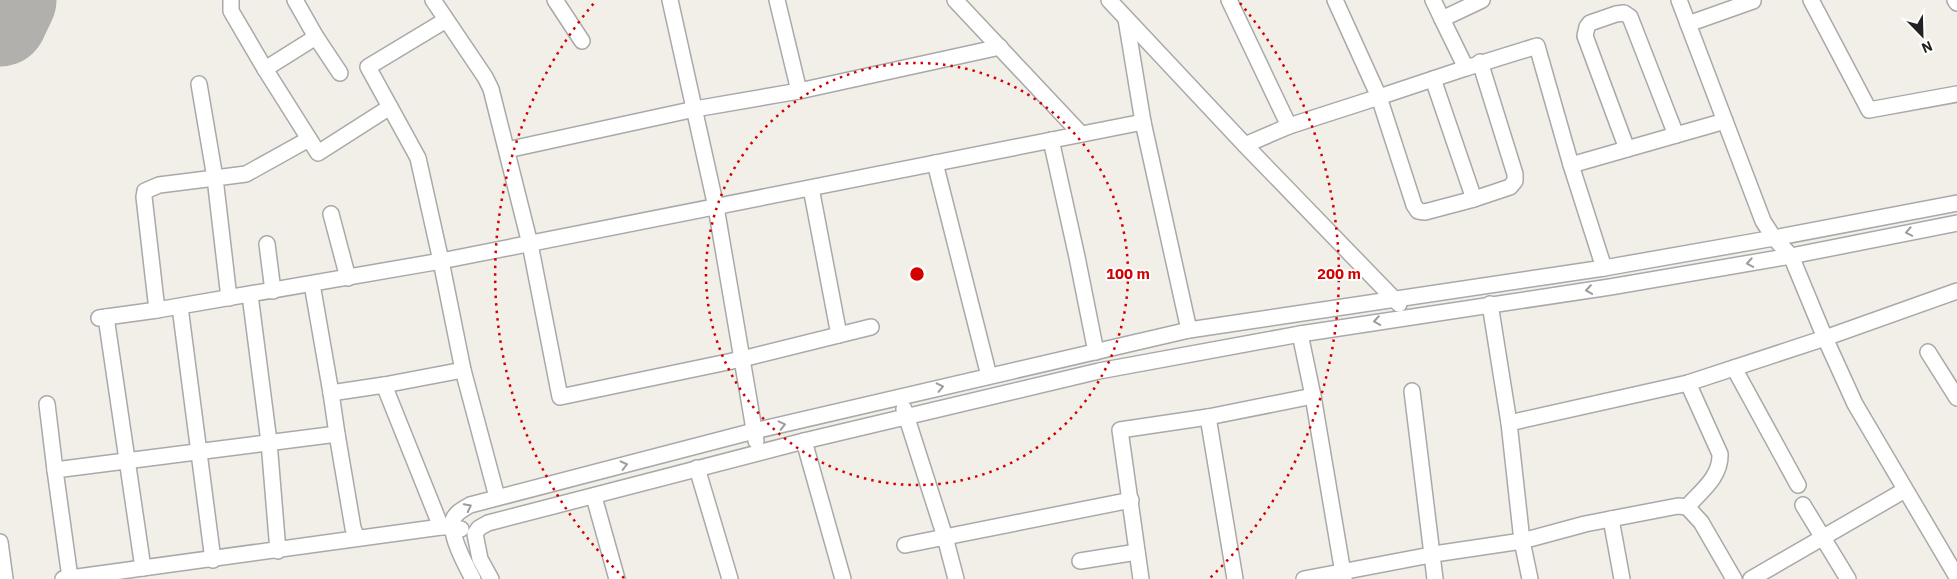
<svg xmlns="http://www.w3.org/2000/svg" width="1957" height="579" font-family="'IBM Plex Sans',sans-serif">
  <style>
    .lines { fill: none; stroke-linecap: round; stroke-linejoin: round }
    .runway { stroke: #b1b0ac; stroke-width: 95 }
    .minor-casing { stroke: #a9a9a9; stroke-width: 18 }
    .minor { stroke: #fff; stroke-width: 15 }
    .oneway { stroke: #9c9c9c }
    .ring { fill: none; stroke: #d40000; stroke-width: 2.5; stroke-dasharray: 2.5 5 }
    .centre { fill: #d40000; stroke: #fff; stroke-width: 2.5 }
    .ring-label { font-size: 15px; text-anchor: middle; font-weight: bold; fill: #d40000; stroke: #fff; stroke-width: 4; stroke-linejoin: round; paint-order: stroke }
  </style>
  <rect width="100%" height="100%" fill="#f2efe9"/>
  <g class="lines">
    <path class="runway" d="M0,19L9,0"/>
    <defs>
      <g id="minor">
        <path d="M231,0V11L265,69L318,153L390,107"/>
        <path d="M433,0L485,77L491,89L530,244L560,397L742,359L871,327"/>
        <path d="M555,0L582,41"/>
        <path d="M670,0L716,207L756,441"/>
        <path d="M955,0L1081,134"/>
        <path d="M1109,0L1245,145L1399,304"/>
        <path d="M1229,0L1289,126L1245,145"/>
        <path d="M1433,0L1442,19L1482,0"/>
        <path d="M1679,0L1763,221L1774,238L1791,256L1825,338L1855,404L1957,577"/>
        <path d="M1811,0L1869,110L1957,94"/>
        <path d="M1955,0L1957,3"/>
        <path d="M1442,19L1466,68L1379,97L1414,205L1418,211L1425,212L1474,199"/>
        <path d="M446,20L368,67L418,158L441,261L1143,122L1126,19"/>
        <path d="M1688,24L1753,1"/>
        <path d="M316,37L340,73"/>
        <path d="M1466,68L1537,46L1571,165L1604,268"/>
        <path d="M265,69L316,37L295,0"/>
        <path d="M1433,79L1474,199L1510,187L1515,181V174L1480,62"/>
        <path d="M199,84L215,178L159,185L145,191L144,197L157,310L441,261L463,370L497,497"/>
        <path d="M799,91L1000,47"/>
        <path d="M1143,122L1189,330"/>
        <path d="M1289,126L1379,97L1335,0"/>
        <path d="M1051,140L1077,257L1096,352"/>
        <path d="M1627,149L1585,36L1587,27L1590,23L1616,14L1624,13L1630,17L1676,135"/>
        <path d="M507,150L695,109L799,91L777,0"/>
        <path d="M935,163L989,376"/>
        <path d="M1571,165L1725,121"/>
        <path d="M811,188L839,335"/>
        <path d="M331,214L348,278"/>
        <path d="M267,244L273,291"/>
        <path d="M312,284L331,393"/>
        <path d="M250,295L269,442L278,551"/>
        <path d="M229,298L215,178L246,174L309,139"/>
        <path d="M1490,304L1509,423L1522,541L1530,579"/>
        <path d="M180,307L213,560"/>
        <path d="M106,317L143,568"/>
        <path d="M99,318L157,310"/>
        <path d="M1300,334L1313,396L1344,579"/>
        <path d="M1928,352L1957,398"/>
        <path d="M1734,368L1798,485"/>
        <path d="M384,385L463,370"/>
        <path d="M1412,391L1435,579"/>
        <path d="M47,404L55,470"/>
        <path d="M904,409L945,537L956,579"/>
        <path d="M1208,417L1235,579"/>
        <path d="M1509,423L1688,383L1825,338L1957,291"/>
        <path d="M337,434L353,528L357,538"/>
        <path d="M804,441L843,579"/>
        <path d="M697,468L730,579"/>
        <path d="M594,497L617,579"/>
        <path d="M1803,505L1848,579"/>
        <path d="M1687,507C1701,491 1721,477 1720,454L1688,383"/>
        <path d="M1611,519L1622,579"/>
        <path d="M0,542L5,579"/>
        <path d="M905,545L1131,500"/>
        <path d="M1080,561L1137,552"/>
        <path d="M70,578L55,470L337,434L331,393L384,385L441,527H452L461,529"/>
        <path d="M63,579L441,527"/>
        <path d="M473,579C466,566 449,535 453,520C455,513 463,509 470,505L754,431L1189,330L1604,268L1774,238L1957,203"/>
        <path d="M491,579L480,559L475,534L479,528L488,523L804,441L1099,371L1300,334L1610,287L1791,256L1957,223"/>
        <path d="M1141,579L1120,430L1208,417L1313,396"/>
        <path d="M1304,579L1441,553L1522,541L1585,524L1678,506L1687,507L1701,522L1734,579"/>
        <path d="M1751,579L1905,490"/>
      </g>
    </defs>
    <use href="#minor" class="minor-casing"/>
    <use href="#minor" class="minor"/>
  </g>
  <defs><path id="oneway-chevron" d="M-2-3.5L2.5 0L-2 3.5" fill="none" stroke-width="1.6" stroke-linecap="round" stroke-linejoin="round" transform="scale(1.25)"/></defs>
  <g class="oneway">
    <use href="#oneway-chevron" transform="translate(1909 232) rotate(169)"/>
    <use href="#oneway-chevron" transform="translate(1750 263) rotate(170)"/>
    <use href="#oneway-chevron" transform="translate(1589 290) rotate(172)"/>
    <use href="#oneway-chevron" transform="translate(1377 321) rotate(171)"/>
    <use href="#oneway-chevron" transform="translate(940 387) rotate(-13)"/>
    <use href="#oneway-chevron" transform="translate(782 425) rotate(-13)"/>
    <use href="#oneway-chevron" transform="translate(624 465) rotate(-14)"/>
    <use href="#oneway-chevron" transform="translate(468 507) rotate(-27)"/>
  </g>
  <g class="ring">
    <circle cx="917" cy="274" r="211"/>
    <path d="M624 578A422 422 0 0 1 594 3M1240 3A422 422 0 0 1 1210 578"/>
  </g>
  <circle cx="917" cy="274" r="8" class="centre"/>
  <g class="ring-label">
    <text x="1128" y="279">100 m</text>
    <text x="1339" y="279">200 m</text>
  </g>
  <g transform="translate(1922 35) rotate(157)" stroke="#ffffff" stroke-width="4" paint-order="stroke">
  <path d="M0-4L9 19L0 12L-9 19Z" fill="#222222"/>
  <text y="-8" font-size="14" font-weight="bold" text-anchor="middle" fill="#222222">N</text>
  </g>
</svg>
